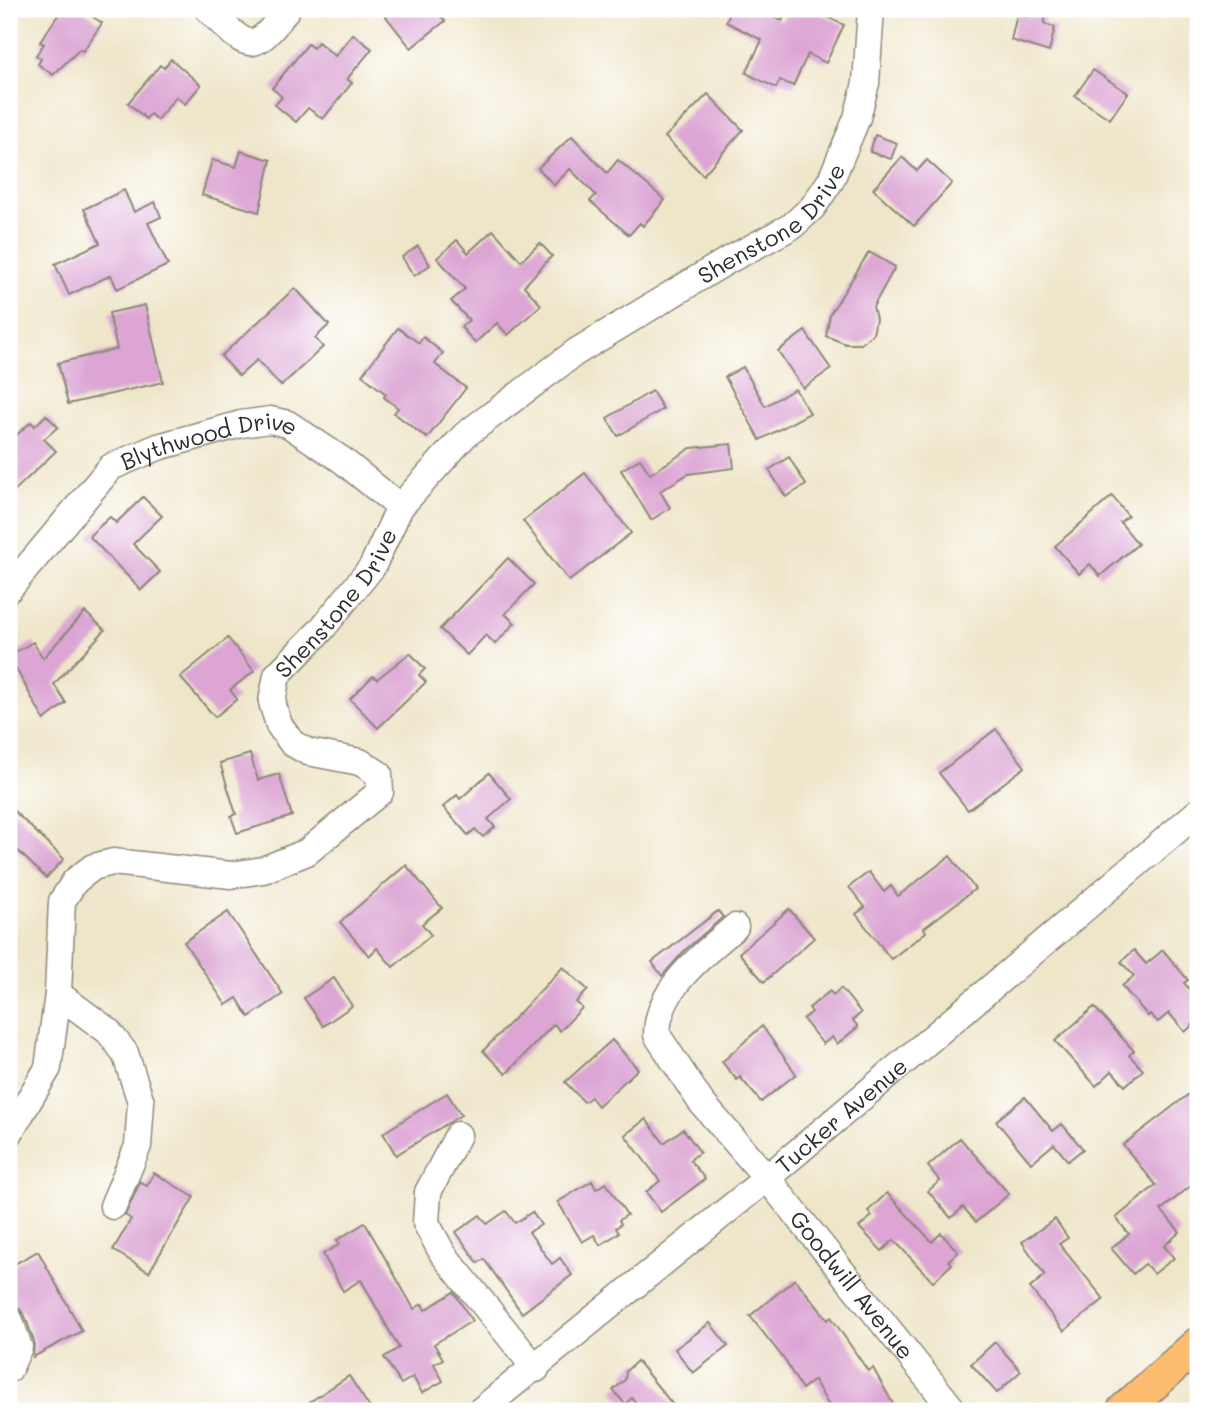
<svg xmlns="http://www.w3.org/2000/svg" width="1207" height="1420" font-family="Mali,sans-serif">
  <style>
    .building { fill: #dca5d4 }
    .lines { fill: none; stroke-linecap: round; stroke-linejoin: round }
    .minor-casing { stroke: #8d887a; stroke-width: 29 }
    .major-casing { stroke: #8d887a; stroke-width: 36 }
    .minor { stroke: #fff; stroke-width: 26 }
    .major { stroke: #fcbd6f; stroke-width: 33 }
    .labels { text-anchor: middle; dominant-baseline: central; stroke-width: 6; stroke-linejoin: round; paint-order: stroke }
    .street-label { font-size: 23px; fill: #2b2b2b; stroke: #fff }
  </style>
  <rect width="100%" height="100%" fill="#fff"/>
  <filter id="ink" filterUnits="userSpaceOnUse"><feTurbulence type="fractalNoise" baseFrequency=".0143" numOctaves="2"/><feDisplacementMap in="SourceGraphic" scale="14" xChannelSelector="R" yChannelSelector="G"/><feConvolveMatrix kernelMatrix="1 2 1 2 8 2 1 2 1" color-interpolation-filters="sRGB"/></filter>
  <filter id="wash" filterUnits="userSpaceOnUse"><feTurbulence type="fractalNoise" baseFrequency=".00686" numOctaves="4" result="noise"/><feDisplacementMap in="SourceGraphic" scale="28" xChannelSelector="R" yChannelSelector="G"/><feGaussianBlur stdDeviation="1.57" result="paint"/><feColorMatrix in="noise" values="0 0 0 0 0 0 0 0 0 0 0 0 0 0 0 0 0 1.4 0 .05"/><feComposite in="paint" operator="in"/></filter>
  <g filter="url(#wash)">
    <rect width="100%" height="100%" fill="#efe6ca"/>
    <g id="blocks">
      <g class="building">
        <path d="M62,9H81L102,23L83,51L80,49L53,75L38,64L41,59L36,55L44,44L40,42Z"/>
        <path d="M380,9H435L445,21L411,48Z"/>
        <path d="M732,9H758L782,21L788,9H811L844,25L826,63L808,54L793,86L780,80L776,88L746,73L762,40L726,22Z"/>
        <path d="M1030,9H1047L1044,24L1055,27L1049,52L1011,40L1017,14L1028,17Z"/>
        <path d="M353,34L372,49L347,79L352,83L323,119L308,108L296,122L275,105L282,97L272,88L308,44L313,48L318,42L335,56Z"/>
        <path d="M171,59L201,85L185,104L176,97L157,120L150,114L146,119L128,103L160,65L164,68Z"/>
        <path d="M1093,70L1128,93L1110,119L1075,96Z"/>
        <path d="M708,94L743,130L703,175L665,137Z"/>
        <path d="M875,135L897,143L891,159L870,152Z"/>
        <path d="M572,136L607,173L618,160L665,200L643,226L640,223L629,235L590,201L596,195L570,169L554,185L538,168Z"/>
        <path d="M241,151L271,160L259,212L202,195L212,160L236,167Z"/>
        <path d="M902,157L917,171L927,160L952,183L914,226L873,189Z"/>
        <path d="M124,190L134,212L155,202L161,217L148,223L168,265L117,289L111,275L69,295L55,264L100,243L84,209Z"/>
        <path d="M493,230L521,261L540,243L552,256L524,286L541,305L508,335L497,323L475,343L461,327L469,320L451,301L465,289L437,258L457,240L468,253Z"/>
        <path d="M418,246L430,265L414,276L402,257Z"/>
        <path d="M869,252L895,267L873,307L876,319L873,334L861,344H846L826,336L830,314Z"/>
        <path d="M295,288L329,325L315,338L323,347L281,386L257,360L239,376L221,356Z"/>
        <path d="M145,305L163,382L68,404L58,363L117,349L109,313Z"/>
        <path d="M398,328L419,343L423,337L443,353L435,364L466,388L427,438L394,413L398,408L384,397L386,394L362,375Z"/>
        <path d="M805,331L831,369L803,388L778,351Z"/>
        <path d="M743,367L765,406L795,389L810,413L760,440L725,377Z"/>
        <path d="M652,391L663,409L618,436L607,418Z"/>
        <path d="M46,415L58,427L44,439L56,451L9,496V442L31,422L35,426Z"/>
        <path d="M731,444L734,468L688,474L660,491L670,508L651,520L621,470L640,459L650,474L691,448Z"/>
        <path d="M789,457L806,485L786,497L769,470Z"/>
        <path d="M585,473L631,533L569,581L523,521Z"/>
        <path d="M1112,496L1128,516L1120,522L1138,544L1100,576L1090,564L1079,574L1055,546Z"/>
        <path d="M143,497L162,516L133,544L160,572L141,590L89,536L110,517L116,523Z"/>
        <path d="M508,558L534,584L505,614L515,623L495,644L486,635L467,655L440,629Z"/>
        <path d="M85,612L105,630L54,684L66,703L44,720L9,656L33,642L43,658Z"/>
        <path d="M228,638L254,671L230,690L237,699L215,717L180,677Z"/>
        <path d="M410,653L425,669L419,675L426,682L378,728L350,699L373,676L377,679Z"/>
        <path d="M996,729L1025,767L968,810L939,773Z"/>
        <path d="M250,754L258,780L279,774L292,816L237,833L231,816L236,814L220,763Z"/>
        <path d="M489,773L511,799L488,819L495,827L483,837L475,829L468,835L443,807L457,795L460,799Z"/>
        <path d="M9,806L64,859L46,878L9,842Z"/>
        <path d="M950,856L975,889L924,928L926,932L891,959L856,914L865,907L849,887L869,872L884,892L891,886L898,896Z"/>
        <path d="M406,865L442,908L422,924L431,935L393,967L377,948L369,956L340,922Z"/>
        <path d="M789,909L814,938L764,982L739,953Z"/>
        <path d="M718,911L723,917L685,950L662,976L652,962Z"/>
        <path d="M228,912L283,994L249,1017L237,998L226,1005L184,942Z"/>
        <path d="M1134,950L1146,964L1163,950L1188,980L1184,983L1198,999V1020L1185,1032L1169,1013L1158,1022L1150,1014L1148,1016L1122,986L1134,976L1121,962Z"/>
        <path d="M563,967L588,990L576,1002L582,1008L560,1031L554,1024L506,1074L483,1051Z"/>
        <path d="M334,978L352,1006L323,1026L304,998Z"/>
        <path d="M841,988L861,1013L853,1020L858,1027L837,1044L832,1037L823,1044L803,1019L812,1012L809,1008L830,991L833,995Z"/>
        <path d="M1094,1007L1134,1051L1129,1055L1143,1070L1125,1086L1112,1071L1096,1086L1055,1041Z"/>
        <path d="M762,1026L796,1074L761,1102L740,1077L737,1080L722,1062Z"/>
        <path d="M612,1040L638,1069L598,1106L591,1097L584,1102L565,1082Z"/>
        <path d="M1198,1087V1180L1161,1210L1180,1232L1164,1246L1174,1258L1154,1274L1145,1264L1133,1274L1111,1248L1129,1234L1116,1218L1156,1185L1123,1145Z"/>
        <path d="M447,1093L461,1115L396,1155L383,1133Z"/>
        <path d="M1025,1097L1053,1131L1062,1124L1083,1149L1068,1161L1054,1144L1031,1163L996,1121Z"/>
        <path d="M646,1119L664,1143L683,1129L700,1152L690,1160L705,1179L661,1212L646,1192L660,1181L625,1135Z"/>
        <path d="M960,1138L1009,1194L976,1222L963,1207L951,1218L928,1191L940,1181L928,1166Z"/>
        <path d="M154,1173L194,1197L149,1272L113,1250L131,1219L125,1215L140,1182L147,1186Z"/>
        <path d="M592,1181L596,1189L606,1183L627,1215L619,1220L621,1224L616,1228L619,1233L600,1245L594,1235L582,1242L558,1202Z"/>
        <path d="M887,1193L932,1242L941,1233L958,1252L948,1261L952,1264L933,1282L894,1240L882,1251L859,1227L872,1216L868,1211Z"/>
        <path d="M506,1211L515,1223L532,1212L541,1225L529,1232L552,1264L560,1258L572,1275L522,1313L484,1259L478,1263L456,1232L480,1215L487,1224Z"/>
        <path d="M1055,1219L1068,1238L1059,1244L1104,1299L1064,1331L1030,1288L1045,1275L1022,1242Z"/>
        <path d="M365,1223L414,1309L422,1304L425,1310L454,1292L472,1321L434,1344L443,1359L434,1364L443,1381L422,1393L413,1377L401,1384L384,1357L399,1348L361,1280L343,1291L323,1254L340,1244L337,1240Z"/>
        <path d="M38,1251L82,1331L33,1357L34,1342L25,1316L20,1309L9,1306V1267Z"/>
        <path d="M795,1279L828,1320L831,1317L868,1371L873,1368L897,1411H832L814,1380L802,1389L784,1359L750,1316Z"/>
        <path d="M710,1323L728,1346L693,1373L675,1349Z"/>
        <path d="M995,1342L1021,1371L997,1393L971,1364Z"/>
        <path d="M637,1361L678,1411H643L632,1398L625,1404L613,1390L625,1380L626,1371Z"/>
        <path d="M349,1376L372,1411H296Z"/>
      </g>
    </g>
  </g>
  <g filter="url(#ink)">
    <use href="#blocks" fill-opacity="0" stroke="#8d887a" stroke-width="2"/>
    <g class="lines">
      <defs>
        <g id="minor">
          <path d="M208,9C247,47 251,59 287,9"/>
          <path id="s1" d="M9,589L111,467L158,447L241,424L270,420L288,424L342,460L400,507"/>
          <path id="s2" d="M735,927C703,955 657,988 657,1035L701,1102L767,1178L954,1411"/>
          <path d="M58,994L108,1031L125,1053L141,1102L138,1146L113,1206"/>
          <path id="s3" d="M9,1134L48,1068L58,994L62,901L75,881L93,867L113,862L231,875L263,870L307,852L380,792L379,774L360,762L308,752L292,743L279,725L272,702L277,675L321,630L372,567L400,507L465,435L576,352L725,262L792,226L813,207L831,180L857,118L866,83L871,9"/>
          <path d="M458,1135L428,1192L426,1223L443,1254L536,1369"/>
          <path d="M9,1369L19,1347L10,1321"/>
          <path id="s4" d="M480,1411L767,1178L1198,812"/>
        </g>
        <path id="major" d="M1123,1411L1198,1344"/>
      </defs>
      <use href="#minor" class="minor-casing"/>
      <use href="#major" class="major-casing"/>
      <use href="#minor" class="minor"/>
      <use href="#major" class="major"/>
    </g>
  </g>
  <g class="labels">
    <g class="street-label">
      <text stroke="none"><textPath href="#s3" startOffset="1472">Shenstone Drive</textPath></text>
      <text stroke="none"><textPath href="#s1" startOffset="262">Blythwood Drive</textPath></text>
      <text stroke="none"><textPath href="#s3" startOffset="884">Shenstone Drive</textPath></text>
      <text stroke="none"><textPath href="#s4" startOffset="467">Tucker Avenue</textPath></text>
      <text stroke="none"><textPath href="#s2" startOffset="455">Goodwill Avenue</textPath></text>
    </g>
  </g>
  <rect width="1207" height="1420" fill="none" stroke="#fff" stroke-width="35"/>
</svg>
